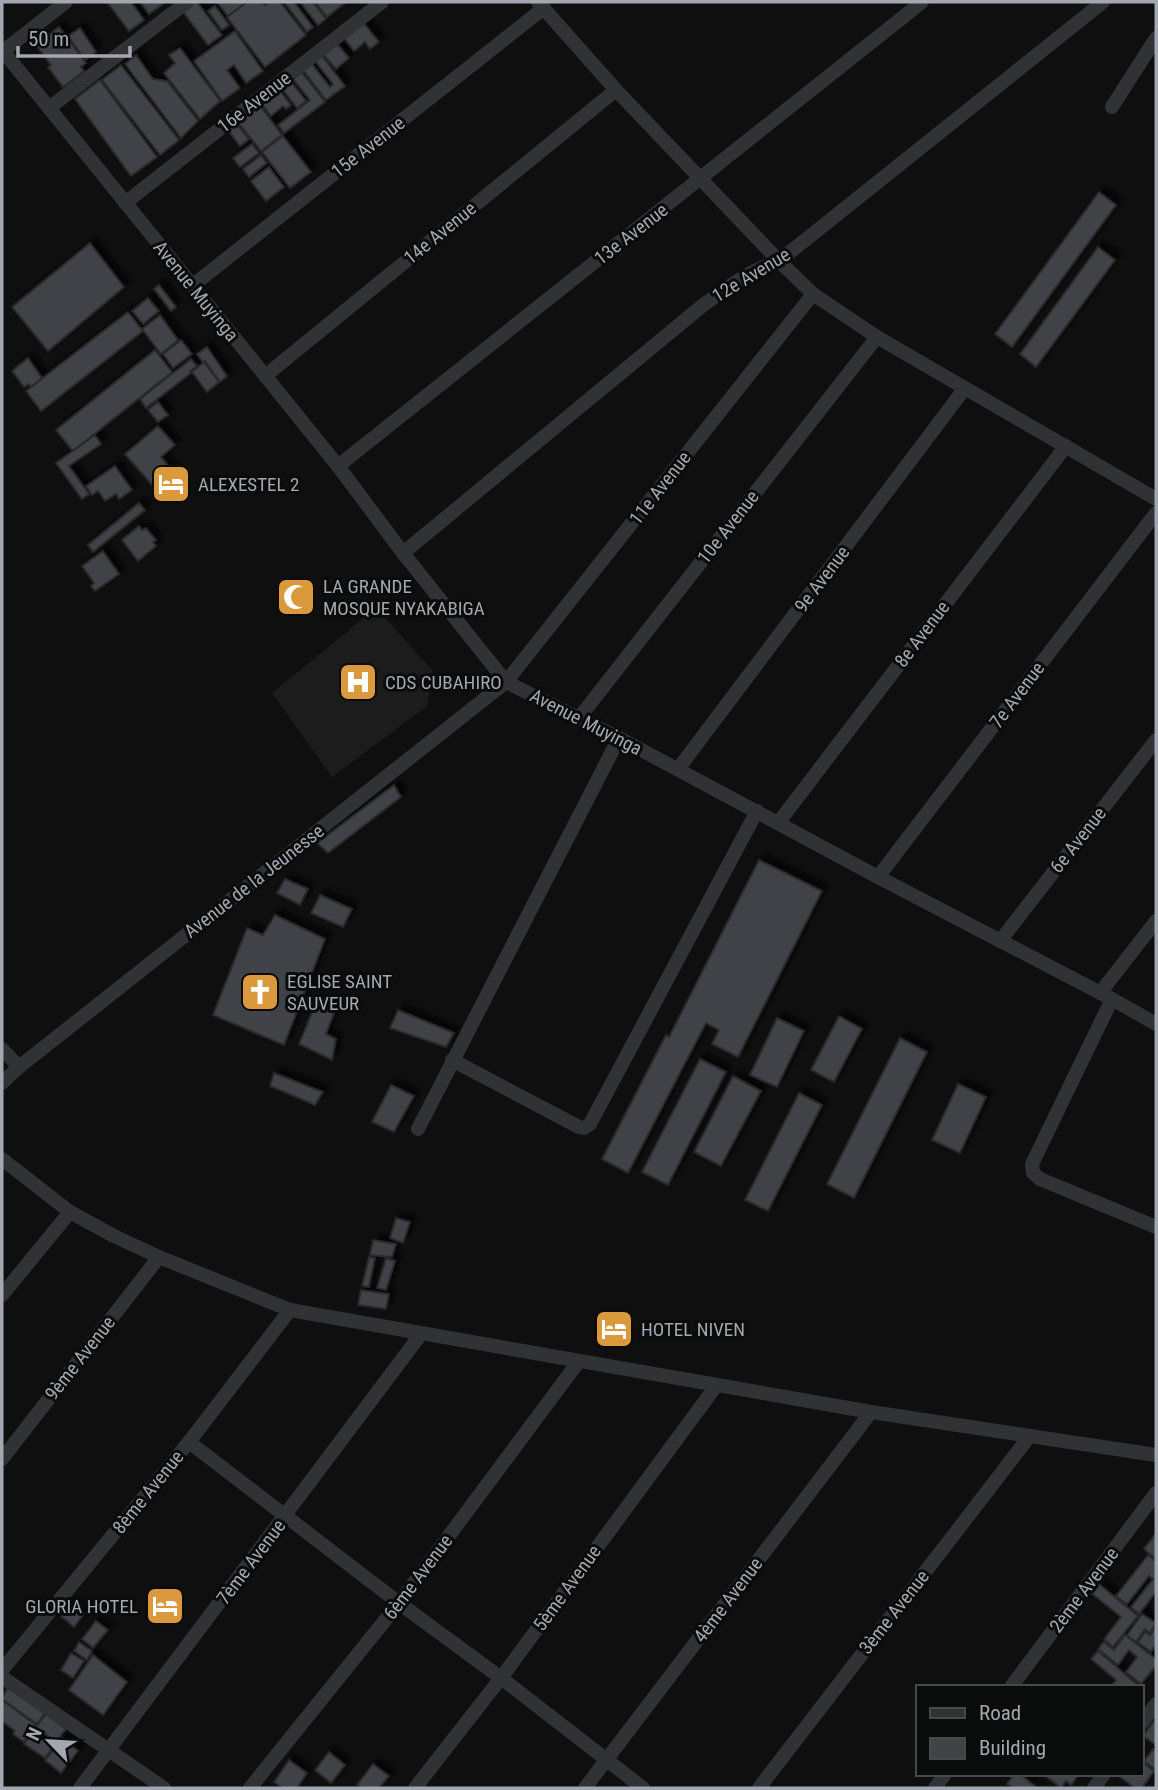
<svg xmlns="http://www.w3.org/2000/svg" width="1158" height="1790" font-family="'Roboto Condensed',sans-serif">
  <style>
    .built { fill: #1c1c1d }
    .building { fill: #414346; stroke: #2a2a2c; stroke-width: 2; filter: url(#shadow) }
    .lines { fill: none; stroke-linecap: round; stroke-linejoin: round }
    .minor { stroke: #313235; stroke-width: 14 }
    .labels { text-anchor: middle; dominant-baseline: central; stroke-width: 6; stroke-linejoin: round; paint-order: stroke }
    .street-label { font-size: 19px; fill: #a2a7b0; stroke: #0a0b0b }
    .poi-label { font-size: 19px; fill: #a2a7b0; stroke: #0a0b0b; text-anchor: start }
  </style>
  <defs>
    <filter id="shadow"><feDropShadow dx="6" dy="-6" stdDeviation="2" flood-color="#0009"/></filter>
  </defs>
  <rect width="100%" height="100%" fill="#0f0f10"/>
  <path class="built" d="M376,608L433,671L427,706L332,777L272,693Z"/>
  <g class="building">
    <path d="M107,2H131L144,20L129,31Z"/>
    <path d="M140,2H166L149,14Z"/>
    <path d="M190,2H197L222,35L208,45L181,9Z"/>
    <path d="M217,2H247L228,16Z"/>
    <path d="M247,2H263L265,5L269,2H280L306,35L265,67L227,17Z"/>
    <path d="M284,2H294L313,27L307,32Z"/>
    <path d="M300,2H313L326,19L318,25Z"/>
    <path d="M315,2H346L327,17Z"/>
    <path d="M215,6L229,25L222,30L208,11Z"/>
    <path d="M359,17L379,42L370,49L365,42L354,51L340,33Z"/>
    <path d="M59,27L86,63L81,67L84,71L63,87L48,67L51,65L36,45Z"/>
    <path d="M80,28L96,52L85,60L68,36Z"/>
    <path d="M235,31L263,71L246,83L234,65L227,70L240,88L222,101L194,61Z"/>
    <path d="M334,40L349,58L336,69L321,52Z"/>
    <path d="M180,48L220,101L200,119L164,73L175,63L169,55Z"/>
    <path d="M319,52L345,86L326,100L300,66L308,59L330,87L333,84L312,57Z"/>
    <path d="M136,55L153,79L167,81L198,121L181,138L125,64Z"/>
    <path d="M121,65L179,140L160,155L102,80Z"/>
    <path d="M297,66L325,102L284,133L278,125L310,100L288,73Z"/>
    <path d="M286,75L306,101L297,108L277,82Z"/>
    <path d="M100,80L157,157L131,176L75,99Z"/>
    <path d="M277,87L291,105L286,109L283,106L271,116L257,98Z"/>
    <path d="M259,104L282,135L261,151L237,121Z"/>
    <path d="M235,122L249,139L240,146L227,129Z"/>
    <path d="M283,136L311,172L290,188L262,152Z"/>
    <path d="M252,144L259,153L240,167L233,158Z"/>
    <path d="M261,155L267,163L249,177L243,169Z"/>
    <path d="M269,167L284,187L266,201L251,181Z"/>
    <path d="M1099,192L1116,205L1012,347L995,334Z"/>
    <path d="M90,243L124,287L48,351L12,307Z"/>
    <path d="M1098,247L1115,260L1036,367L1020,354Z"/>
    <path d="M159,285L176,307L171,311L154,289Z"/>
    <path d="M148,298L159,311L143,324L132,311Z"/>
    <path d="M128,312L143,331L41,411L26,391Z"/>
    <path d="M160,315L178,340L161,354L142,329Z"/>
    <path d="M181,340L192,354L173,368L163,354Z"/>
    <path d="M207,347L227,376L220,382L205,361L203,363L197,354Z"/>
    <path d="M155,350L172,372L73,451L56,430Z"/>
    <path d="M28,358L42,378L31,387L29,384L24,387L12,371Z"/>
    <path d="M191,359L197,366L190,371L191,373L146,408L140,399Z"/>
    <path d="M204,362L219,382L207,392L192,372Z"/>
    <path d="M158,402L168,415L158,422L148,410Z"/>
    <path d="M158,426L175,445L161,457L179,479L161,495L125,454Z"/>
    <path d="M95,435L101,444L69,466L89,494L82,499L56,463Z"/>
    <path d="M115,466L132,490L119,499L116,494L105,501L98,491L92,495L86,486Z"/>
    <path d="M139,503L145,510L93,552L88,545Z"/>
    <path d="M139,526L142,530L146,528L156,540L153,542L156,546L138,561L122,540Z"/>
    <path d="M103,551L119,574L95,591L91,586L94,583L82,566Z"/>
    <path d="M394,785L401,797L328,853L317,843Z"/>
    <path d="M759,860L822,891L738,1057L712,1044L719,1030L706,1023L628,1173L602,1159L666,1035L669,1037Z"/>
    <path d="M285,879L308,889L300,905L277,893Z"/>
    <path d="M320,895L352,909L343,927L311,913Z"/>
    <path d="M275,915L325,939L284,1045L213,1015L247,928L263,935Z"/>
    <path d="M315,1005L334,1013L326,1034L336,1039L332,1060L299,1044Z"/>
    <path d="M398,1010L454,1033L446,1047L390,1028Z"/>
    <path d="M839,1016L862,1029L834,1082L811,1070Z"/>
    <path d="M777,1018L804,1031L777,1087L750,1075Z"/>
    <path d="M900,1038L927,1052L854,1198L827,1184Z"/>
    <path d="M700,1059L726,1072L668,1185L642,1172Z"/>
    <path d="M274,1073L323,1092L315,1105L270,1086Z"/>
    <path d="M733,1076L761,1091L721,1166L694,1152Z"/>
    <path d="M958,1084L986,1097L960,1153L932,1140Z"/>
    <path d="M391,1085L414,1096L394,1132L372,1122Z"/>
    <path d="M799,1093L822,1105L768,1211L745,1200Z"/>
    <path d="M396,1218L410,1222L403,1243L390,1238Z"/>
    <path d="M373,1240L396,1244L392,1257L370,1255Z"/>
    <path d="M369,1257L375,1258L369,1287L362,1286Z"/>
    <path d="M386,1258L395,1261L386,1290L377,1288Z"/>
    <path d="M361,1290L389,1294L386,1309L358,1305Z"/>
    <path d="M1156,1533V1559L1144,1549Z"/>
    <path d="M1148,1555L1156,1561V1592L1139,1614L1131,1607L1153,1579L1149,1576L1127,1604L1116,1596Z"/>
    <path d="M1099,1584L1138,1616L1113,1647L1104,1639L1121,1617L1091,1593Z"/>
    <path d="M71,1603L84,1614L74,1627L61,1616Z"/>
    <path d="M1142,1614L1156,1623L1150,1633L1145,1629L1136,1642L1127,1635Z"/>
    <path d="M96,1621L108,1630L93,1648L82,1639Z"/>
    <path d="M1156,1626V1644L1151,1652L1138,1642L1145,1632L1150,1635Z"/>
    <path d="M1125,1635L1156,1659V1669L1154,1668L1141,1684L1126,1672L1137,1657L1129,1650L1118,1665L1098,1649L1104,1642L1114,1650Z"/>
    <path d="M79,1642L92,1651L87,1660L74,1651Z"/>
    <path d="M1098,1651L1139,1686L1111,1687L1116,1680L1091,1659Z"/>
    <path d="M71,1653L84,1661L73,1678L61,1670Z"/>
    <path d="M93,1655L127,1682L103,1715L69,1690Z"/>
    <path d="M8,1687L45,1713L37,1724L2,1699Z"/>
    <path d="M2,1700L36,1725L24,1742L13,1734L15,1731L2,1721Z"/>
    <path d="M46,1714L66,1729L56,1742L36,1727Z"/>
    <path d="M1156,1718V1745L1143,1736Z"/>
    <path d="M33,1732L53,1747L45,1758L24,1744Z"/>
    <path d="M63,1738L78,1751L61,1773L45,1760Z"/>
    <path d="M1153,1749L1156,1752V1770L1144,1761Z"/>
    <path d="M329,1752L345,1765L331,1783L315,1770Z"/>
    <path d="M289,1760L307,1773L297,1788H283L274,1782Z"/>
    <path d="M1142,1762L1154,1771L1142,1788H1135L1120,1777L1122,1774H1142Z"/>
    <path d="M373,1764L389,1776L379,1788H362L357,1785Z"/>
    <path d="M1014,1774H1020L1037,1788H1013L1007,1784Z"/>
    <path d="M1043,1774H1079L1071,1785L1066,1781L1061,1788Z"/>
  </g>
  <g class="lines">
    <g class="minor">
      <path d="M538,2L616,90L779,261L813,294L877,337L1156,499"/>
      <path d="M3,51L338,466L403,553L506,682L619,738L878,877L1112,999L1156,1024"/>
      <path d="M2,52L66,2"/>
      <path d="M1112,107L1156,38"/>
      <path d="M49,108L187,2"/>
      <path d="M125,203L382,2"/>
      <path d="M192,286L544,8"/>
      <path d="M265,376L616,90"/>
      <path d="M338,466L922,2"/>
      <path d="M403,553L702,306C727,288 749,270 779,261L1103,2"/>
      <path d="M579,718L877,337"/>
      <path d="M678,769L965,388"/>
      <path d="M778,823L1066,446"/>
      <path d="M878,877L1156,513"/>
      <path d="M1000,941L1156,740"/>
      <path d="M1100,993L1156,921"/>
      <path d="M1112,999L1032,1164L1033,1173L1040,1179L1156,1227"/>
      <path d="M2,1049L19,1067"/>
      <path d="M452,1060L579,1127L584,1128L590,1124L757,811"/>
      <path d="M2,1083L19,1067L506,682L813,294"/>
      <path d="M418,1129L619,738"/>
      <path d="M2,1159L70,1212L114,1236L159,1257L290,1310L871,1412L1156,1455"/>
      <path d="M2,1295L70,1212"/>
      <path d="M189,1442L399,1603L501,1678L643,1788"/>
      <path d="M2,1459L159,1257"/>
      <path d="M2,1670L189,1442L290,1310"/>
      <path d="M2,1677L164,1788"/>
      <path d="M1011,1687L1156,1493"/>
      <path d="M1142,1723L1156,1704"/>
      <path d="M80,1788L421,1334"/>
      <path d="M250,1788L399,1603L579,1361"/>
      <path d="M415,1788L501,1678L716,1386"/>
      <path d="M585,1788L871,1412"/>
      <path d="M759,1788L1029,1437"/>
      <path d="M935,1788L945,1774"/>
      <path d="M1094,1788L1104,1774"/>
    </g>
  </g>
  <defs>
    <symbol id="hotel-square" viewBox="-11 -11 22 22"><rect x="-9" y="-9" width="18" height="18" rx="4" fill="#db993d" stroke="#0a0b0b"/><path d="M-6-4.5h1.5V1H6V5H4.5V3h-9V5H-6ZM-4 0a1.8 1.8 0 1 1 3.6 0ZM.5 0V-2.5h3Q6-2.5 6 0Z" fill="#fff"/></symbol>
    <symbol id="mosque-square" viewBox="-11 -11 22 22"><rect x="-9" y="-9" width="18" height="18" rx="4" fill="#db993d" stroke="#0a0b0b"/><path d="M3.5-4.9A6 6 0 1 0 3.5 4.9A5 5 0 1 1 3.5-4.9Z" fill="#fff"/></symbol>
    <symbol id="hospital-square" viewBox="-11 -11 22 22"><rect x="-9" y="-9" width="18" height="18" rx="4" fill="#db993d" stroke="#0a0b0b"/><path d="M-5-5h3v3.5h4V-5h3V5h-3V1.5h-4V5h-3Z" fill="#fff"/></symbol>
    <symbol id="church-square" viewBox="-11 -11 22 22"><rect x="-9" y="-9" width="18" height="18" rx="4" fill="#db993d" stroke="#0a0b0b"/><path d="M-1.2-6h2.4v3.5h3.3v2.4h-3.3V6h-2.4V-.1h-3.3v-2.4h3.3Z" fill="#fff"/></symbol>
  </defs>
  <g fill-rule="evenodd">
    <use href="#hotel-square" x="149" y="462" width="44" height="44"/>
    <use href="#mosque-square" x="274" y="575" width="44" height="44"/>
    <use href="#hospital-square" x="336" y="660" width="44" height="44"/>
    <use href="#church-square" x="238" y="970" width="44" height="44"/>
    <use href="#hotel-square" x="592" y="1307" width="44" height="44"/>
    <use href="#hotel-square" x="143" y="1584" width="44" height="44"/>
  </g>
  <g class="labels">
    <g class="street-label">
      <text transform="translate(254 102) rotate(-38)">16e Avenue</text>
      <text transform="translate(368 147) rotate(-38)">15e Avenue</text>
      <text transform="translate(440 233) rotate(-39)">14e Avenue</text>
      <text transform="translate(631 234) rotate(-38)">13e Avenue</text>
      <text transform="translate(751 275) rotate(-31)">12e Avenue</text>
      <text transform="translate(196 291) rotate(51)">Avenue Muyinga</text>
      <text transform="translate(660 488) rotate(-52)">11e Avenue</text>
      <text transform="translate(728 527) rotate(-52)">10e Avenue</text>
      <text transform="translate(822 579) rotate(-53)">9e Avenue</text>
      <text transform="translate(922 634) rotate(-53)">8e Avenue</text>
      <text transform="translate(1017 695) rotate(-53)">7e Avenue</text>
      <text transform="translate(586 722) rotate(27)">Avenue Muyinga</text>
      <text transform="translate(1078 840) rotate(-52)">6e Avenue</text>
      <text transform="translate(254 881) rotate(-38)">Avenue de la Jeunesse</text>
      <text transform="translate(80 1358) rotate(-52)">9ème Avenue</text>
      <text transform="translate(148 1492) rotate(-51)">8ème Avenue</text>
      <text transform="translate(251 1562) rotate(-53)">7ème Avenue</text>
      <text transform="translate(418 1577) rotate(-53)">6ème Avenue</text>
      <text transform="translate(567 1588) rotate(-54)">5ème Avenue</text>
      <text transform="translate(1084 1590) rotate(-53)">2ème Avenue</text>
      <text transform="translate(728 1600) rotate(-53)">4ème Avenue</text>
      <text transform="translate(894 1612) rotate(-52)">3ème Avenue</text>
    </g>
    <g class="poi-label">
      <text x="198" y="484">ALEXESTEL 2</text>
      <text x="323" y="586">LA GRANDE<tspan x="323" dy="22">MOSQUE NYAKABIGA</tspan></text>
      <text x="385" y="682">CDS CUBAHIRO</text>
      <text x="287" y="981">EGLISE SAINT<tspan x="287" dy="22">SAUVEUR</tspan></text>
      <text x="641" y="1329">HOTEL NIVEN</text>
      <text x="138" y="1606" text-anchor="end">GLORIA HOTEL</text>
    </g>
  </g>
  <rect width="1158" height="1790" fill="none" stroke="#a2a7b0" stroke-width="7"/>
  <rect x="916" y="1685" width="228" height="91" fill="#0a0b0b" stroke="#47494d" stroke-width="2"/>
  <rect x="930" y="1708" width="35" height="10" fill="#313235" stroke="#47494d" stroke-width="2"/>
  <text x="979" y="1720" font-size="21" fill="#a2a7b0">Road</text>
  <rect x="930" y="1738" width="35" height="21" fill="#414346" stroke="#47494d" stroke-width="2"/>
  <text x="979" y="1755" font-size="21" fill="#a2a7b0">Building</text>
  <g transform="translate(49 1741) rotate(295)" stroke="#0a0b0b" stroke-width="5" paint-order="stroke">
  <path d="M0-5L12 26L0 18L-12 26Z" fill="#a2a7b0"/>
  <text y="-10" font-size="19" font-weight="bold" text-anchor="middle" fill="#a2a7b0">N</text>
  </g>
  <path d="M18 46v10h112v-10" fill="none" stroke="#a2a7b0" stroke-width="3.5"/>
  <text x="28" y="46" font-size="21" fill="#a2a7b0" stroke="#0a0b0b" stroke-width="5" paint-order="stroke">50 m</text>
</svg>
